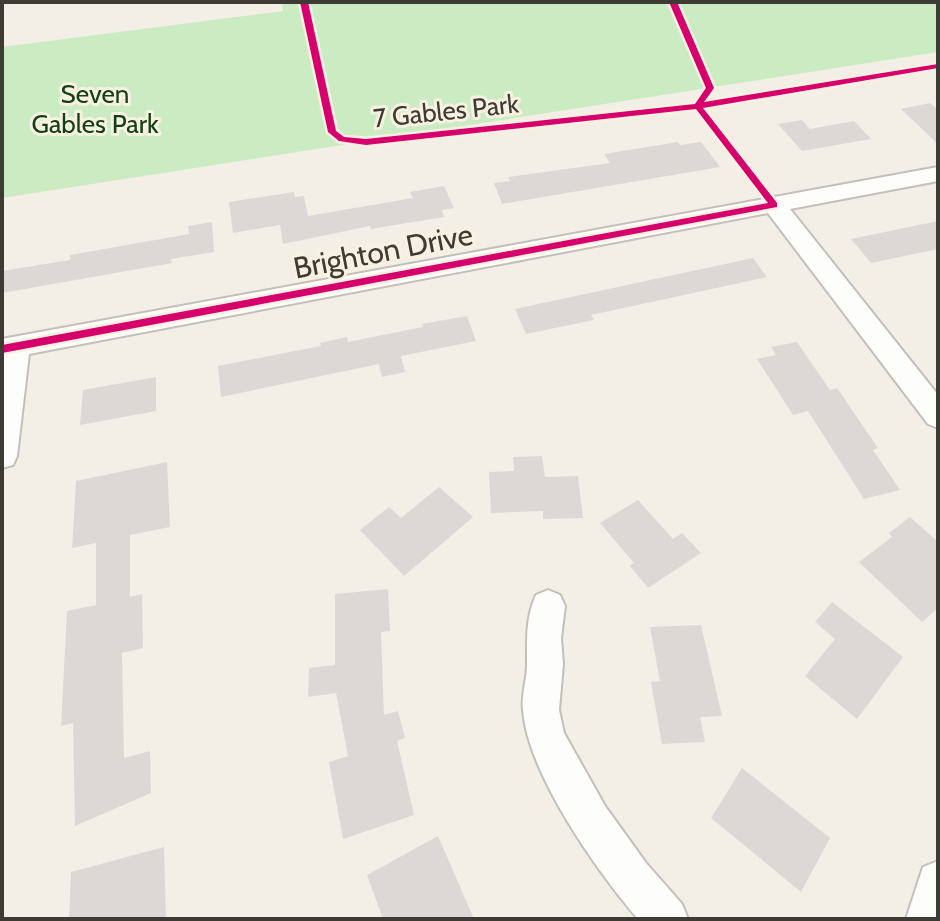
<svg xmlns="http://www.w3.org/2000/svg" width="940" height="921" font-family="Cabin,sans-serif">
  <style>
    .green { fill: #cbebc3 }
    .building { fill: #ddd8d6 }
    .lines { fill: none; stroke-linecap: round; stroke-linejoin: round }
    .minor-casing { stroke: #c4c0b9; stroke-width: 4 }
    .path-far1 { stroke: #d1d0cd; stroke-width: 3; stroke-dasharray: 4 3; stroke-linecap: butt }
    .path { stroke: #d1d0cd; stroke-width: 4; stroke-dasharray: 5 3; stroke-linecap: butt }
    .minor { fill: #fdfdfb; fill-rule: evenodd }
    .cycleway-casing { stroke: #f8f1e1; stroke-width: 5 }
    .cycleway { fill: #d6006c; fill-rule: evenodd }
    .labels { text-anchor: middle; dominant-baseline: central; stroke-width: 6; stroke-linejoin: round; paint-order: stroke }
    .far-park-label { font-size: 26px; fill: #134114; stroke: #f8f1e1 }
    .far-street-label { font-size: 26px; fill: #3e3b34; stroke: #f8f1e1 }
    .street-label { font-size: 30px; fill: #3e3b34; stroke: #f8f1e1 }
  </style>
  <rect width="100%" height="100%" fill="#f3efe6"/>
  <path class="green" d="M282,2H938V52L2,198V47L283,11Z"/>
  <g class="building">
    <path d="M930,103L938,110V144L901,109Z"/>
    <path d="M802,120L810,129L854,121L871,139L802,151L778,124Z"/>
    <path d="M678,142L680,145L701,142L720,167L502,204L494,183L510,181L508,177L610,163L604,154Z"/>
    <path d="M444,186L454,208L442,210L444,217L371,229L370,226L283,244L280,225L233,233L229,202L294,192L295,197L304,196L308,216L413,198L410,192Z"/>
    <path d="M938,221V249L871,263L851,239Z"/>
    <path d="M212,222L214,252L171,259L172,263L2,293V271L70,260V255L189,234L188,226Z"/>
    <path d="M753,258L767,277L591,315L594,320L526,334L515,309Z"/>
    <path d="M467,316L476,341L401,356L405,372L382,377L379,364L221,397L218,366L321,346L320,343L347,337L348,342L423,327L422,324Z"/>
    <path d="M797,342L830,390L837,388L878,448L873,450L900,490L864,499L808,411L793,415L757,359L776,355L771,347Z"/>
    <path d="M156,377V411L80,425L83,390Z"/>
    <path d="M542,456L545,477L578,476L583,518L543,519V511L491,513L489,472L514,471L513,457Z"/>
    <path d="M167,462L170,527L130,535V597L142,594L143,648L122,653L124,758L150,751L151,793L75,826L73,723L61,726L67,611L96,605V543L72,548L76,481Z"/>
    <path d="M439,487L473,517L404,576L360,530L389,507L401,518Z"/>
    <path d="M638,500L673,539L682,533L701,553L648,588L630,566L634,563L600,523Z"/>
    <path d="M910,517L938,542V608L922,622L859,562L892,537L889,533Z"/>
    <path d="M388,589L390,631L381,632L384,715L398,711L405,738L397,741L414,815L343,839L329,762L348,756L336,693L308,697L309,668L335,665V594Z"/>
    <path d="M832,602L903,657L857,719L805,676L835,639L815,622Z"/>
    <path d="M701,625L722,716L700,717L705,742L662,744L651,682L660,681L650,627Z"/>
    <path d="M742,768L830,838L801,892L711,818Z"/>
    <path d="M438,836L474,919H383L367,875Z"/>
    <path d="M164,847L166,919H69L71,872Z"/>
  </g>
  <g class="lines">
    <defs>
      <g id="minor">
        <path d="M938,167V181L790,209L938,395V428L928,424L768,213L29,354L17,456L13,465L2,468V339Z"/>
        <path d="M548,590L560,595L565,606L561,638L563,664L559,710L564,733L605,806L646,863L682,904L688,919H638C597,871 528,774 523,710C521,694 528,677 527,661C527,637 526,617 536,595Z"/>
        <path d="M938,861V919H906L923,867Z"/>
      </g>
    </defs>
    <use href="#minor" class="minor-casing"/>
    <g class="path-far1">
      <path d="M304,2L332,132L342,139L366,142L698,106L938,66"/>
      <path d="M673,2L710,88L698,106L740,161"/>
      <path d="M878,2H907"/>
    </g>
    <path class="path" d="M739,159L761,188"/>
    <use href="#minor" class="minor"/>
    <defs>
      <path id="cycleway" d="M300,2H308L336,131L344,137L366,139L695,104L706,88L669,2H677L714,88L704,102L938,64V68L703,108L777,203V207L2,353V345L768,203L696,109L366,145L339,141L328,132Z"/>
    </defs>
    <use href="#cycleway" class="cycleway-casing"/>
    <use href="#cycleway" class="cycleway"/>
  </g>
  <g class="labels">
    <g class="far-park-label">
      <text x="95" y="94">Seven<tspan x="95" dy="30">Gables Park</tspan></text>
    </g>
    <g class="far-street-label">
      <text transform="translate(446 111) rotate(-6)">7 Gables Park</text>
    </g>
    <g class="street-label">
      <text transform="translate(383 251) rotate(-11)">Brighton Drive</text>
    </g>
  </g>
  <rect width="940" height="921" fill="none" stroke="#3e3b34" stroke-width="8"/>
</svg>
